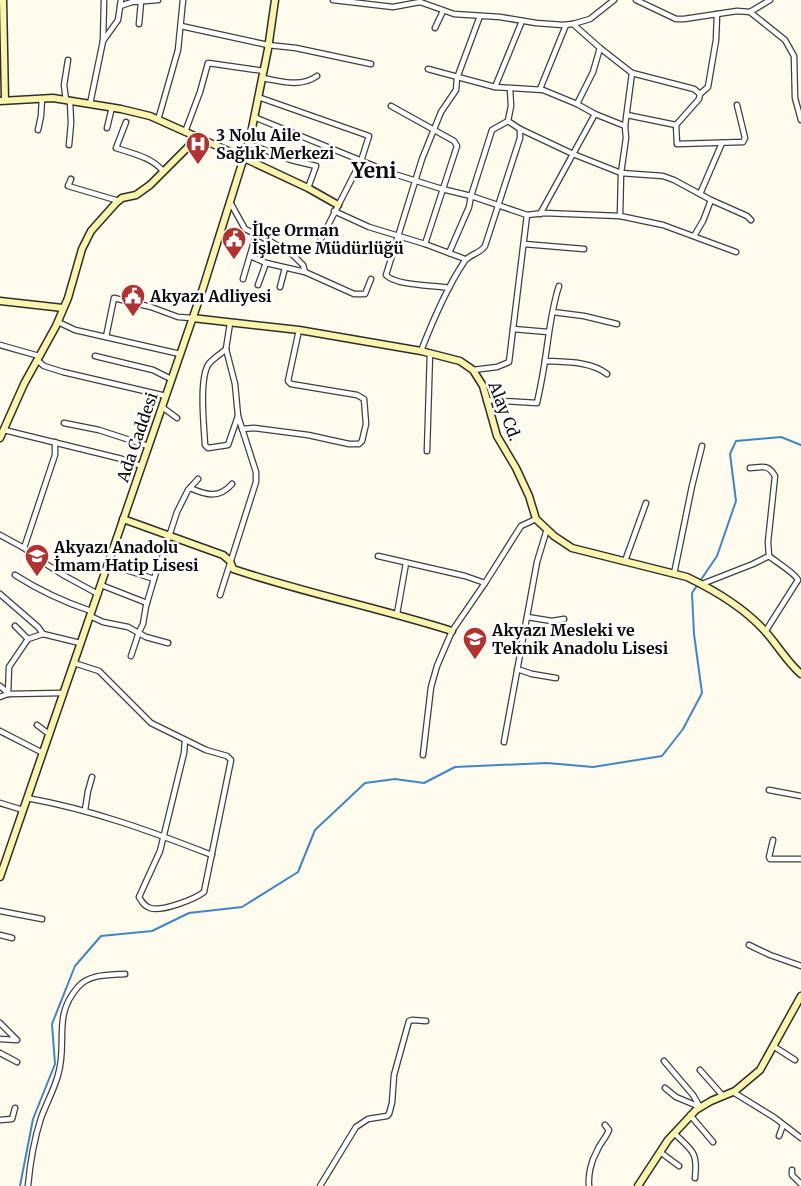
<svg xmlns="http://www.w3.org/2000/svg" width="801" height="1186" font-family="Merriweather,serif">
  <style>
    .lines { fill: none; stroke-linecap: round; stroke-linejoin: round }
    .stream { stroke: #4186c2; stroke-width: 2 }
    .street-casing { stroke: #3f3f3f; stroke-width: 7 }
    .secondary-casing { stroke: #2e2e2e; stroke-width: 9 }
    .street { stroke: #fff; stroke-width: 4.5 }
    .secondary { stroke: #f9f5ac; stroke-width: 6 }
    .labels { text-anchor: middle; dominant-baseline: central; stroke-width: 5; stroke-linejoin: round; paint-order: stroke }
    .poi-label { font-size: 16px; font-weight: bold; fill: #0c0c0c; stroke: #fff; text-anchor: start }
    .street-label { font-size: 16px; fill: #0c0c0c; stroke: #fff }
    .district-label { font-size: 21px; font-weight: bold; fill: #0c0c0c; stroke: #fff }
  </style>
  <rect width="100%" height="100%" fill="#fefbec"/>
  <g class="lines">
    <path class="stream" d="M20,1186L33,1119L55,1064L52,1024L75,966L101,936L152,931L189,913L242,907L298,872L315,830L365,783L395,779L424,783L455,767L547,763L593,767L662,756L683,729L702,693L694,634L692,593L717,556L736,501L730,454L736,441L781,437L801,445"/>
    <defs>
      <g id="street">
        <path d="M333,0L393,7L420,2L454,14L500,17L536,23L563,25L573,24L590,19L614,0"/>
        <path d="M636,0L676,19H684L737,11L750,12L770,0"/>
        <path d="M120,6L132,2L158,0"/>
        <path d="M750,12L785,40L794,56L795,98L801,120"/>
        <path d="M139,24L141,2"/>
        <path d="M573,24L600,48L632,73"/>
        <path d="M181,26L268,45L296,48L371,64"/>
        <path d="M435,28L443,11"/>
        <path d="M103,41L118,20L121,0"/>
        <path d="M428,69L495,87L543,90L577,104"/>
        <path d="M262,78C281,81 300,88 317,76"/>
        <path d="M495,87L522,21"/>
        <path d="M540,89L566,25"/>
        <path d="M700,94L708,87L716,40L717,14"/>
        <path d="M258,97L369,136L361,161L319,243"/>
        <path d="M66,100L64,85L68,60"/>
        <path d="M90,104L103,41L104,0"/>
        <path d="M391,106L454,141L457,146L425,244"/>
        <path d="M595,114L577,104L593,72L600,48"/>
        <path d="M627,115L676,125"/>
        <path d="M254,117L394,174L442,189L471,196L527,215L544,213L620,216L663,225L736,252"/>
        <path d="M158,120L178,50L183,0"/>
        <path d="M508,121L511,106L510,89"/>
        <path d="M126,122L116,148C134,154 151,157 163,171"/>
        <path d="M625,126L632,73L694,89L700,94L699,99L676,125L677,144L743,142L745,138L737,105"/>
        <path d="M107,128L112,107"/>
        <path d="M38,130L41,116L42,98"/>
        <path d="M185,132L200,92L208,63L264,71"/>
        <path d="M249,144L291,160L316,166L308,188"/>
        <path d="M69,145L71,123L70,101"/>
        <path d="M71,179L68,186L119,201"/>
        <path d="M700,194L722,143"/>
        <path d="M230,202L245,229L268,240L293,255L303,265L305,272L354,294H365L371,279"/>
        <path d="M334,211L369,227L425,244L465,259"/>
        <path d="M540,214L595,114L625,126L626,138L621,173L620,216"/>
        <path d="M694,236L703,221L711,200L747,216L751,220"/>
        <path d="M524,244L584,249"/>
        <path d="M449,253L469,207L471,196L492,130L508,121L520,129L573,154L621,173L663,176L674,180L711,200"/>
        <path d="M250,256L266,263L305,272"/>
        <path d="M243,279L256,235"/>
        <path d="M258,285L266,263"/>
        <path d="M280,287L285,268"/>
        <path d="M449,288C434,285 396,286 386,275L422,159L441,112L456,90L457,78L480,16"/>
        <path d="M553,312L584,316L617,324"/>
        <path d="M58,322L75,330L180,354"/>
        <path d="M513,329L548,332"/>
        <path d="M106,337L114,298L151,307L178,317L192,318"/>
        <path d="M0,345L39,356"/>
        <path d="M226,349C221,354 212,359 208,365C199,381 204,426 205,445L208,448L228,445L238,416"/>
        <path d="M421,351C433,320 446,289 464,262C469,254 480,254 485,246L520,138V129"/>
        <path d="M95,356L153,370L171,379"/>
        <path d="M37,360L44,366L63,372L166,396"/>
        <path d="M545,361C565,362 591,361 607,374"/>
        <path d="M473,370L497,367L509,362L527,215"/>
        <path d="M486,400L537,403C540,389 543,375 545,360C549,335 551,310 559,286"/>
        <path d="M162,407L177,418"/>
        <path d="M64,423L99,430L148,446"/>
        <path d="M242,429L254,428L308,435L349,444H359L362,441L366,424L364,399L357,395L291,384L288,381L299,330"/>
        <path d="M4,430L122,459L141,466"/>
        <path d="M427,451L430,353"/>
        <path d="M750,468C763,467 768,464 775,476L768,542L769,556C776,562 795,573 798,580L765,632"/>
        <path d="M190,488C206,495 219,499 232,484"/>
        <path d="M0,535L24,548L38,559L65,576L98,594"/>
        <path d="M24,548L55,455V442"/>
        <path d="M378,556L465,576L485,583"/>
        <path d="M625,561L646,503"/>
        <path d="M108,564L154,579"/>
        <path d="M674,574L692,486L702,446"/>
        <path d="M15,575C40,591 64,602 91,611"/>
        <path d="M702,584L753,564L769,556"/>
        <path d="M101,585L147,603"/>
        <path d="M0,594L38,627L43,634"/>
        <path d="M220,595L256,482V472L238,416L235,384L226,349L230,323"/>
        <path d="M397,614L406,563"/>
        <path d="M90,616L103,622L128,627L146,637L168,643"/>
        <path d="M527,617L552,621L564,619"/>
        <path d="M15,626L28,639"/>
        <path d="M131,656L139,632L143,624L146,606L157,569L162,558L177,512L188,490L198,479"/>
        <path d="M74,663L99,671L151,723L206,750L227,756L231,760L204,892C195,899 162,912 150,908C144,906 142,902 139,897L160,851L184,753L185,740"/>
        <path d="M517,669L532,674L556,678"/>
        <path d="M0,686L8,693"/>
        <path d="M8,694L9,667L28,639L43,634L80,643"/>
        <path d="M0,697L8,694L63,693"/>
        <path d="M37,725L49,734"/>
        <path d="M0,731L43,753"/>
        <path d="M504,742L537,562L547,529"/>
        <path d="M423,755L431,687L437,666L452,631L485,583L521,526L536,519"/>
        <path d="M769,790L801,796"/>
        <path d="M27,798C93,810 150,831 212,855"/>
        <path d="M0,803L23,810"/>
        <path d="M85,810L88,791L92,777"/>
        <path d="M773,840L769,857L770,859H801"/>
        <path d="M0,911L42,919"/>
        <path d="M0,935L12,938"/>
        <path d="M749,945L770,955L801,966"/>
        <path d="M0,1023L17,1040L0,1039"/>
        <path d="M773,1046L795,1060"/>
        <path d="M0,1053L17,1062"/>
        <path d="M664,1061L693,1095L700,1107"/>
        <path d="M700,1070L723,1096"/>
        <path d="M665,1088L676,1097L700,1107"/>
        <path d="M733,1092L775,1118L801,1138"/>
        <path d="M690,1115L713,1142"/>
        <path d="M0,1120L12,1119L15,1108"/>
        <path d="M674,1133C692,1151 698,1151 695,1178"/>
        <path d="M779,1136L783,1125"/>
        <path d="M660,1152L679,1166"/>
        <path d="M792,1170V1175L801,1184"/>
        <path d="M28,1186C30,1163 34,1140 41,1118C46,1104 54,1090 58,1075C68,1043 52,1016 78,987C89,974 109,975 125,974"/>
        <path d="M320,1186L356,1127L368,1119L387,1116L389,1114L392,1103L394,1075L409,1021L412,1020L426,1021"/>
        <path d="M589,1186C588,1175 591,1161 597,1151C600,1143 606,1138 609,1130L605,1125"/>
      </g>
      <g id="secondary">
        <path d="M3,0L5,100"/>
        <path d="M0,101L53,98L121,109L150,116L244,158L308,188L338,205"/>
        <path d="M0,301L63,308"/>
        <path d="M192,318L299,330L421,351L460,361L473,370L483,386L497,436L516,468L529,496L536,519L554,536L572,548L687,577C714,590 743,607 764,630C777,644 786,661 801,674"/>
        <path d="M0,438L24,384L56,326L68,298L82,249L91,231L116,203L122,198L136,195L150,185L198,137"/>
        <path d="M123,519L223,555L230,561L233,569C305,593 379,608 452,631"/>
        <path d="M0,877L203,288L250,138L268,49L275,0"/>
        <path d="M638,1186L668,1140L696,1110L711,1101L735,1091L760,1070L801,996"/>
      </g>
    </defs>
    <use href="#street" class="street-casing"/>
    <use href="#secondary" class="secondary-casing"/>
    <use href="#street" class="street"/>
    <use href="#secondary" class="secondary"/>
  </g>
  <defs>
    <symbol id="hospital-pin" viewBox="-11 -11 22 30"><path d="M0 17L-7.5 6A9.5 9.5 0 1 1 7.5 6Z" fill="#b1322f" stroke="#fff"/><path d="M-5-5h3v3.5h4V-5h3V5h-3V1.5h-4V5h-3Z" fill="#fff"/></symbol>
    <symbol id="civic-pin" viewBox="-11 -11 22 30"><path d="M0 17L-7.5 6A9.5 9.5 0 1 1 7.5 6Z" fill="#b1322f" stroke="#fff"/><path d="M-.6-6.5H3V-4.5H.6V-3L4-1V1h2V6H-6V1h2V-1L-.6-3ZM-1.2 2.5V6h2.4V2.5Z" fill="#fff"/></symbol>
    <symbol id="school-pin" viewBox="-11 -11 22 30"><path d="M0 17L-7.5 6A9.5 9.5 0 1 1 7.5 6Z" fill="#b1322f" stroke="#fff"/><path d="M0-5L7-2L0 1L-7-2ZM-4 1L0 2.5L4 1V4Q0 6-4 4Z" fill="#fff"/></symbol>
  </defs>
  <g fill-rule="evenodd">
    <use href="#hospital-pin" x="184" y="130" width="28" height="38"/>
    <use href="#civic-pin" x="220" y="225" width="28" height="38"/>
    <use href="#civic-pin" x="119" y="282" width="28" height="38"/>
    <use href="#school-pin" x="23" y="542" width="28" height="38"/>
    <use href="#school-pin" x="461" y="625" width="28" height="38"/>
  </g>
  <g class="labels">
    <g class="poi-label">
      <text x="216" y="135">3 Nolu Aile<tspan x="216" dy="18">Sağlık Merkezi</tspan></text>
      <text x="252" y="230">İlçe Orman<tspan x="252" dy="18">İşletme Müdürlüğü</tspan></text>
      <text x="150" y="296">Akyazı Adliyesi</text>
      <text x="54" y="547">Akyazı Anadolu<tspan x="54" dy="18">İmam Hatip Lisesi</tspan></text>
      <text x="492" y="630">Akyazı Mesleki ve<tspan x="492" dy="18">Teknik Anadolu Lisesi</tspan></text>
    </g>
    <g class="street-label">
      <text transform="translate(505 411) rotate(69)">Alay Cd.</text>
      <text transform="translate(137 437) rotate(-71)">Ada Caddesi</text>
    </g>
    <g class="district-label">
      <text x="374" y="170">Yeni</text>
    </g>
  </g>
</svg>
